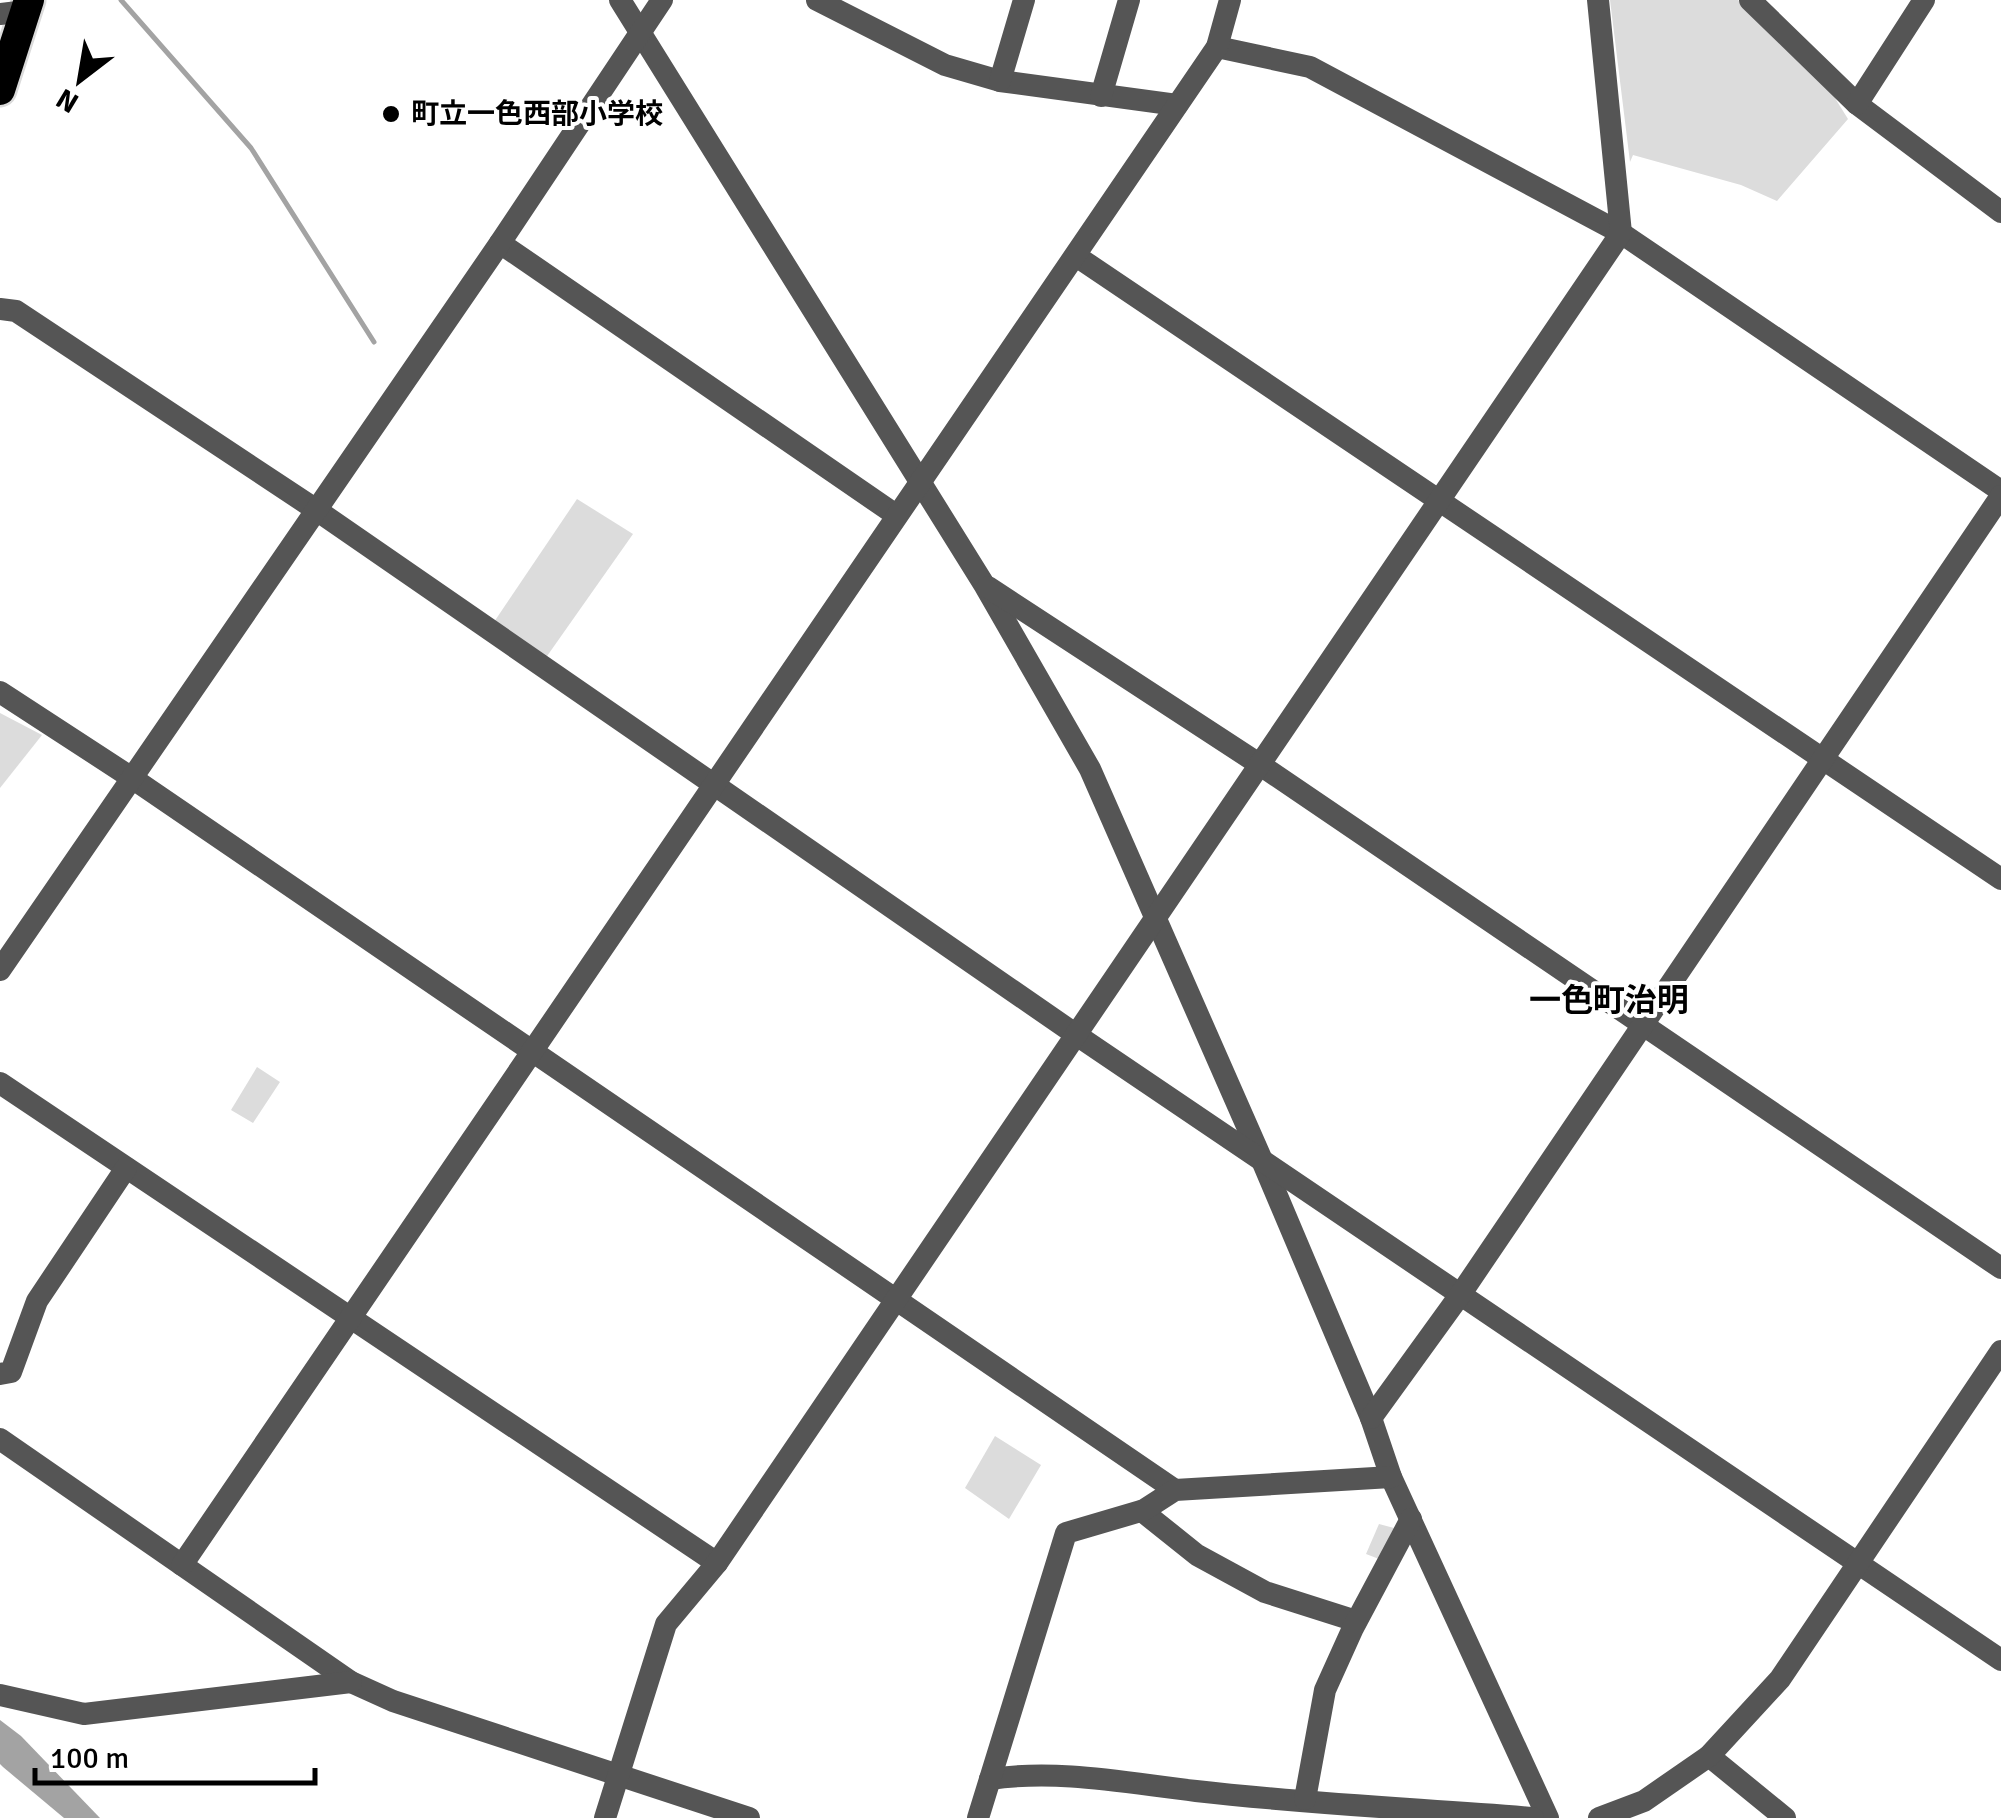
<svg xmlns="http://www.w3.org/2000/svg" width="2001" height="1818" font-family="Signika,'Noto Sans JP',sans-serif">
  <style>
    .green { fill: #dcdcdc }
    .water { fill: #a3a3a3 }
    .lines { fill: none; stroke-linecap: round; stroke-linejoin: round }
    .stream { stroke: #a3a3a3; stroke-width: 5 }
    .highway-casing { stroke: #dbdbdb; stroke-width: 35 }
    .minor { stroke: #555; stroke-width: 22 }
    .highway { stroke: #000; stroke-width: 30 }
    .poi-dot { fill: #000; stroke: #fff; stroke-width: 4 }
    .labels { text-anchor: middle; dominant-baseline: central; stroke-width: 8; stroke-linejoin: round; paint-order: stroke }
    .poi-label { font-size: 28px; font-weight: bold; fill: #000; stroke: #fff; text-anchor: start }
    .quarter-label { font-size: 32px; font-weight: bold; fill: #000; stroke: #fff }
  </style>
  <rect width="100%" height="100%" fill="#fff"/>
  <g class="green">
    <path d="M1610,0H1738L1785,48L1825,82L1848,119L1777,201L1741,185L1633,155L1630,162Z"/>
    <path d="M577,499L633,534L545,659L494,622Z"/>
    <path d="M0,713L42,735L0,788Z"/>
    <path d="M257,1067L280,1082L253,1123L231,1110Z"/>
    <path d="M995,1436L1041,1465L1009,1519L965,1488Z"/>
    <path d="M1379,1524L1394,1528L1379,1559L1366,1554Z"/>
  </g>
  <path class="water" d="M0,1720L21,1736L100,1818H64L3,1767L0,1764Z"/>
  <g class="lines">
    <path class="stream" d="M121,0L251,148L374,342"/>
    <defs>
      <path id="highway" d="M0,90L29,0"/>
    </defs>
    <use href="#highway" class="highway-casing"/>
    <g class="minor">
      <path d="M620,0L985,586L1090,769L1261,1158L1371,1418L1391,1477L1548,1818"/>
      <path d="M817,0L945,65L1000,81L1177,105"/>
      <path d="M1750,0L1857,104L2001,212"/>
      <path d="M0,14L26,11"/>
      <path d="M1217,47L1310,67L1621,233L2001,491"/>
      <path d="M1000,81L1024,0"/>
      <path d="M1101,96L1129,0"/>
      <path d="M1857,104L1924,0"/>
      <path d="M500,243L896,515"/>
      <path d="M1076,256L2001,879"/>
      <path d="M0,309L16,311L315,509L1078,1036L2001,1660"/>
      <path d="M988,587L1259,764L2001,1268"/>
      <path d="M0,692L132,778L1175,1490"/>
      <path d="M0,970L500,243L662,0"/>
      <path d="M0,1083L717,1563"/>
      <path d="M0,1374L11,1372L37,1301L126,1168"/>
      <path d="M1371,1418L1460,1295L2001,496"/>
      <path d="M0,1439L351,1682L393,1701L749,1818"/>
      <path d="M1142,1511L1197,1555L1265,1592L1356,1621"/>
      <path d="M182,1565L1217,47L1230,0"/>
      <path d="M0,1695L84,1714L351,1682"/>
      <path d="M1709,1756L1785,1818"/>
      <path d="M990,1779C1060,1769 1126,1783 1196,1791C1308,1804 1421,1809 1533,1818"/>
      <path d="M1305,1799L1325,1690L1353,1628L1411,1519"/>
      <path d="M605,1818L666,1624L717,1563L1621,233L1598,0"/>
      <path d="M978,1818L1066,1533L1144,1510L1175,1490L1391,1477"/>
      <path d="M1599,1818L1644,1801L1709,1756L1780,1679L2001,1351"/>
    </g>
    <use href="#highway" class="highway"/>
  </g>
  <circle class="poi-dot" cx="391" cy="114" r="10"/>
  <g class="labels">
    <g class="poi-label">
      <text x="411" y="114">町立一色西部小学校</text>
    </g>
    <g class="quarter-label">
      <text x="1609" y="1000">一色町治明</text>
    </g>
  </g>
  <g transform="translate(80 80) rotate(211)" stroke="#ffffff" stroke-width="8" paint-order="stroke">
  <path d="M0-8L18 38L0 25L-18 38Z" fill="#000000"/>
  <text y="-15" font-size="28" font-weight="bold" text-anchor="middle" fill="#000000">N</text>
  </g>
  <path d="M35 1768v15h280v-15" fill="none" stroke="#000000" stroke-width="5"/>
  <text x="50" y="1768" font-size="30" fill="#000000" stroke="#ffffff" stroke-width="8" paint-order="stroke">100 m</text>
</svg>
